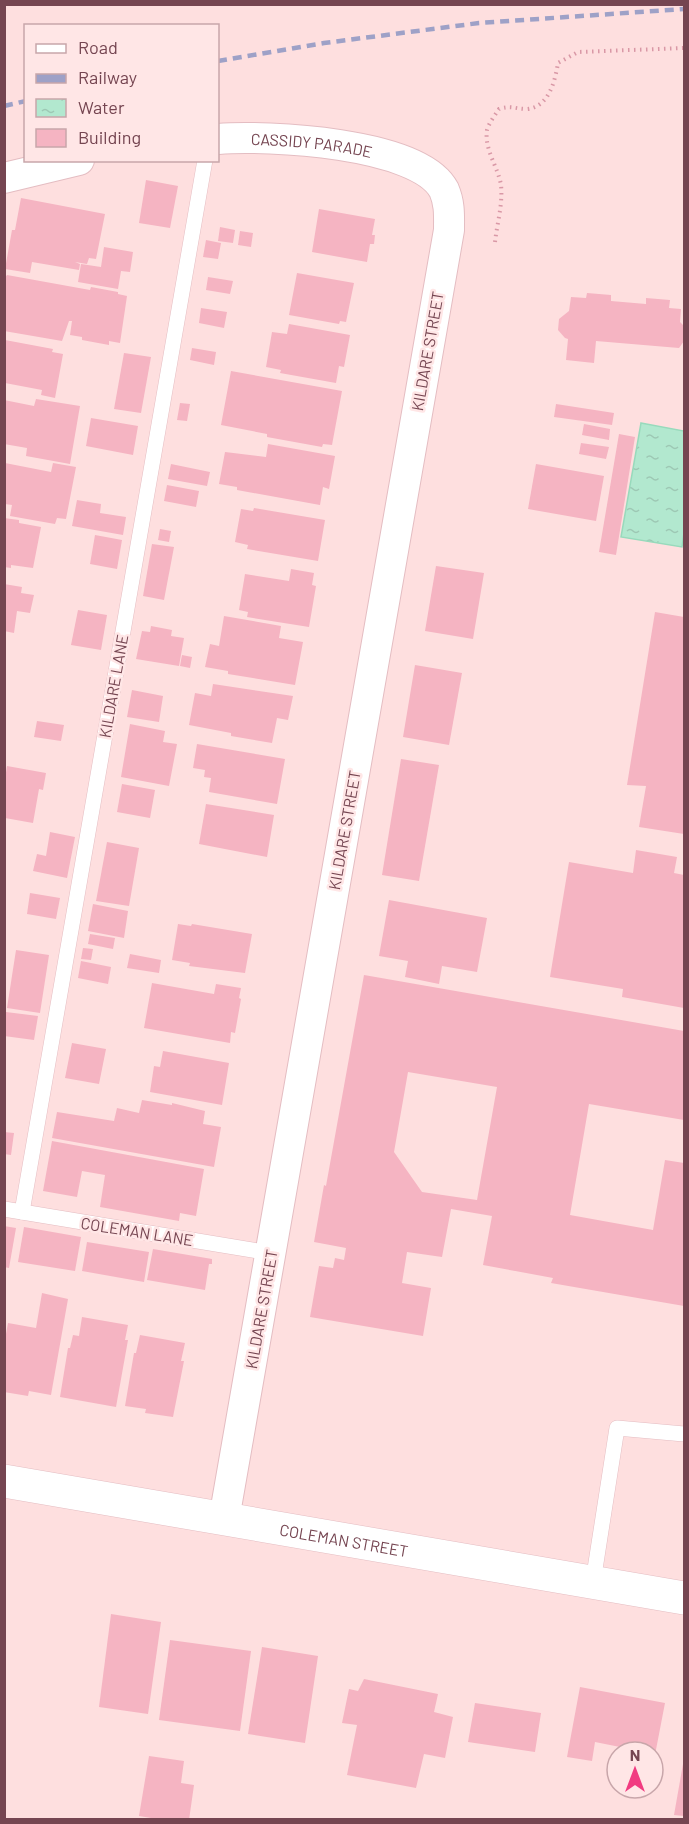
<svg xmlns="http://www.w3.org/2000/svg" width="689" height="1824" font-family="Barlow,sans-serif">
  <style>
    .water { fill: url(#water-ripples); stroke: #98dabc; stroke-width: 1.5 }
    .building { fill: #f5b4c2; fill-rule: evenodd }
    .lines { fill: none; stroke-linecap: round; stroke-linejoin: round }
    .service-casing { stroke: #e4bdc2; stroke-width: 16 }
    .minor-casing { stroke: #e4bdc2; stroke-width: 32 }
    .tertiary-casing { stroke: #e4bdc2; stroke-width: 34 }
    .path { stroke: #d998a6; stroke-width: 4; stroke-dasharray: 1.5 4.5; stroke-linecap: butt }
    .service { stroke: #fff; stroke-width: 15 }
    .minor { stroke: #fff; stroke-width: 30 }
    .tertiary { stroke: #fff; stroke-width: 33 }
    .rail { stroke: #9ea1c7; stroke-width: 4.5; stroke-dasharray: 9 6; stroke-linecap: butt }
    .labels { text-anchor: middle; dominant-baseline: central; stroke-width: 5; stroke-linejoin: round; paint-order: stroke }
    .street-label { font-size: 16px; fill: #754551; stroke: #ffe6e6 }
  </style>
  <defs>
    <pattern id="water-ripples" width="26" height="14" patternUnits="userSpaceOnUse" patternTransform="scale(1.5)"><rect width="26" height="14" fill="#b2e8cf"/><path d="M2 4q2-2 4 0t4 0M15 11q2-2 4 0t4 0" fill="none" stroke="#9dc8b4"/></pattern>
  </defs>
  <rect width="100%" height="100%" fill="#fedfdf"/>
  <path class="water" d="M641,423L684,431V533L682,547L621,537Z"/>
  <g class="building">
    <path d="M146,180L178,186L170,228L139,223Z"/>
    <path d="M21,198L105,214L96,259L89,258L87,264L75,262L80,264L79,270L32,262L30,273L5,269L12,230H15Z"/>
    <path d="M319,209L375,219L372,235H375L374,244H370L367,262L312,252Z"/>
    <path d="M220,227L235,230L233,243L218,241Z"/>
    <path d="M240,231L253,233L251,247L238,245Z"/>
    <path d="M206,240L221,243L218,259L203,257Z"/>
    <path d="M104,247L133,252L130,272L121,271L118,289L78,282L81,264L101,267Z"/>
    <path d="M297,273L354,283L346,322L340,321L339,324L289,315Z"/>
    <path d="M7,275L90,290L91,287L118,292V294L127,296L120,343L109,341V345L82,340V337L70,335L72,321H69L62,341L4,331V279Z"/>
    <path d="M208,277L233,281L230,294L206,290Z"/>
    <path d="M587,293L611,295V301L646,304V298L670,300L669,308L681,309L680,322L684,326V341L679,348L596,341L594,363L566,360L568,339L565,338L558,330L559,319L569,311L571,297L586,298Z"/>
    <path d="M201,308L227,312L224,328L199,323Z"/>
    <path d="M289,324L350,335L344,367L339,366L336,383L280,373L281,370L266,367L272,332L287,334Z"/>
    <path d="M5,340L53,349L52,352L63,354L55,398L41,395L42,390L5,383Z"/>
    <path d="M192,348L216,352L214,365L190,360Z"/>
    <path d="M124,353L151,357L141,413L114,409Z"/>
    <path d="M231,371L342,391L332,445L323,444L322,447L267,437V434L221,425Z"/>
    <path d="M36,399L80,406L70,464L26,456L27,448L4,444V400L34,406Z"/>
    <path d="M180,403L190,404L187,421L177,420Z"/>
    <path d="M556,404L614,413L612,425L554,417Z"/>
    <path d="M91,418L138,426L133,455L86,446Z"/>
    <path d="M584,424L610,429L609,440L582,435Z"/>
    <path d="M619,434L635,437L616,555L599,552Z"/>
    <path d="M581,443L609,447L606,459L579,454Z"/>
    <path d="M268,444L335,456L329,489L323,487L320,505L237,490V487L219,484L225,452L266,457Z"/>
    <path d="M5,463L51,472L53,463L76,467L66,519L57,518L55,524L10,516L12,505L5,504Z"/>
    <path d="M171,464L210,472L207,486L168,479Z"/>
    <path d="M536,464L604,476L596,521L528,509Z"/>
    <path d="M167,485L199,491L196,507L164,501Z"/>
    <path d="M77,500L101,504L100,513L126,517L123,535L72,526Z"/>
    <path d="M254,508L325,520L318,561L247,549L248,545L235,542L241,509L253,511Z"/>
    <path d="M4,518L19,520V523L41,527L33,568L11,565V568L4,567Z"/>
    <path d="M160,529L171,531L169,542L158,540Z"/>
    <path d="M95,535L122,540L117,569L90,564Z"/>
    <path d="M152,544L174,547L164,600L143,596Z"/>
    <path d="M436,566L484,573L473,639L425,631Z"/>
    <path d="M291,569L314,573L312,585L316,586L309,627L247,617L248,612L239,610L245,574L289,581Z"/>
    <path d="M4,584L22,587L21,593L34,595L30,613L17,611L14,633L4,631Z"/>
    <path d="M78,610L107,615L101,650L71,645Z"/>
    <path d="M655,612L684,617V834L639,827L646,786L627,785Z"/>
    <path d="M224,616L281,626L279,638L303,642L295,685L228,674V671L205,667L210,644L219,646Z"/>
    <path d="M151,626L172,630L171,636L184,638L179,666L136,659L142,631L150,632Z"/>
    <path d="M182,655L192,657L190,668L180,666Z"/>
    <path d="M415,665L462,673L449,745L403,737Z"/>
    <path d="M213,684L293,696L288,720L277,718L272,743L231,736V733L189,725L195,693L211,696Z"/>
    <path d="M132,690L163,696L159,722L127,717Z"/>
    <path d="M37,721L64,725L61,741L34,737Z"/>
    <path d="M130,724L165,731L163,742L177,744L169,786L121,777Z"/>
    <path d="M197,744L285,759L277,804L209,792L211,778L204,777L205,770L193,768Z"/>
    <path d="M401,759L439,765L419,881L382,875Z"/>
    <path d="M7,766L46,773L43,790L39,789L33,823L5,818V779Z"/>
    <path d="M122,784L155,790L150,818L117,812Z"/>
    <path d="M206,804L274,815L267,857L199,844Z"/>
    <path d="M50,832L75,837L67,878L33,871L37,854L46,856Z"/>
    <path d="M107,842L139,848L129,906L96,901Z"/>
    <path d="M636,850L677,857L674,873L684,875V1008L622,997L623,989L550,977L569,862L633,873Z"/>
    <path d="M30,893L60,898L56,919L27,914Z"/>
    <path d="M389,900L487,918L477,972L442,966L439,984L405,977L408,961L379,956Z"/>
    <path d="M93,904L128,911L124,938L88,931Z"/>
    <path d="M178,924L191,926L192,924L252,934L245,973L189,966L190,963L172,960Z"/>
    <path d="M90,934L115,938L113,949L88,944Z"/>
    <path d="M83,948L93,949L91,960L81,959Z"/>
    <path d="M16,950L49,955L40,1013L7,1008Z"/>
    <path d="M130,954L161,960L159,973L127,968Z"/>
    <path d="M81,961L111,967L108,984L78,978Z"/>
    <path d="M364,975L684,1031V1120L589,1104L570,1215L653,1230L665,1160L684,1163V1306L551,1283L553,1278L483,1265L492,1216L451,1209L442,1257L407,1252L402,1283L431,1288L423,1336L310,1317L319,1266L333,1268L335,1258L344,1260L346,1248L314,1242L324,1185L326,1186ZM408,1072L497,1087L477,1200L422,1192L394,1152Z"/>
    <path d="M152,983L214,994L216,984L241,988L239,998L241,999L235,1033L231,1032L230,1043L144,1028Z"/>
    <path d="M6,1012L38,1016L34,1040L4,1036Z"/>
    <path d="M72,1043L106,1049L99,1084L65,1078Z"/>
    <path d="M163,1051L229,1063L222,1105L150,1092L154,1066L160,1067Z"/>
    <path d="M142,1100L172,1105V1103L205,1111L203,1124L221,1127L214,1167L52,1138L57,1112L114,1121L117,1108L139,1113Z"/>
    <path d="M4,1132L14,1133L11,1155L4,1154Z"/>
    <path d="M52,1141L204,1169L196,1216L180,1213L179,1221L100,1207L105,1175L82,1171L77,1197L43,1191Z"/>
    <path d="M4,1226L16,1228L9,1268L4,1267Z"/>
    <path d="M24,1227L81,1237L75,1271L18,1262Z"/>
    <path d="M87,1242L149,1252L144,1282L82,1271Z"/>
    <path d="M153,1249L212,1259V1264H209L205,1290L147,1280Z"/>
    <path d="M42,1293L68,1299L51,1395L29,1391L28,1396L4,1392V1345L8,1323L36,1328Z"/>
    <path d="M82,1317L128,1325L125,1340H128L116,1407L60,1397L68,1348H70L73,1335L79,1336Z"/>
    <path d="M140,1335L185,1343L181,1361H184L173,1417L145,1413L146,1409L125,1406L134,1353H136Z"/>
    <path d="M111,1614L161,1622L148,1714L99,1707Z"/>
    <path d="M170,1640L251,1651L240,1731L159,1720Z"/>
    <path d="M262,1647L318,1656L305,1743L248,1734Z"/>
    <path d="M364,1679L438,1694L434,1712L453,1717L445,1758L424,1754L416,1788L347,1775L357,1725L342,1723L349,1689L358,1691Z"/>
    <path d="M580,1687L665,1703L654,1760L653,1752H624L625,1748L595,1742L592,1761L567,1757Z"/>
    <path d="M475,1703L541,1713L535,1752L468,1742Z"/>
    <path d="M149,1756L184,1761L181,1783L194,1785L189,1820H163L139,1816Z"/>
    <path d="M683,1764H684V1816L674,1815Z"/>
  </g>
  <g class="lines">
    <defs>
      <g id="service">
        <path d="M4,1209L270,1253"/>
        <path d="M22,1212L205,160"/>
        <path d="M593,1582L617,1428L684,1434"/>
      </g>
      <g id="minor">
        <path id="s1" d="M218,139C266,135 419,142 444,190C450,204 449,216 449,230L224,1519"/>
        <path d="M4,178L79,160"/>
      </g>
      <g id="tertiary">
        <path id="s2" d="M4,1481L684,1598"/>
      </g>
    </defs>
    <use href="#service" class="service-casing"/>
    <use href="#minor" class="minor-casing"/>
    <use href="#tertiary" class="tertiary-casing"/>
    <path class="path" d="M495,242C497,224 503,204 501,185C498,167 484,149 487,130C489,123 495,115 499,109C511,105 515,109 527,109C549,107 555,81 558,63L578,52L684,48"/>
    <use href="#service" class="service"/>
    <use href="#minor" class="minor"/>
    <use href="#tertiary" class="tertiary"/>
    <g class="rail">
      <path d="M218,61L324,43L479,23L684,9"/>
      <path d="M4,106L26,101"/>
    </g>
  </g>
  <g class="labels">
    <g class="street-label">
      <text stroke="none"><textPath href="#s1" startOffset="94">CASSIDY PARADE</textPath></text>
      <text transform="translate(427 351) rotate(-80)">KILDARE STREET</text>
      <text transform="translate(113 686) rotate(-80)">KILDARE LANE</text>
      <text transform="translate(344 830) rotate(-80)">KILDARE STREET</text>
      <text transform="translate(137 1231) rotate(9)">COLEMAN LANE</text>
      <text transform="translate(261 1309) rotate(-80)">KILDARE STREET</text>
      <text stroke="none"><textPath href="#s2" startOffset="345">COLEMAN STREET</textPath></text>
    </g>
  </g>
  <rect width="689" height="1824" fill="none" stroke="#754551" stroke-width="12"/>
  <rect x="24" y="24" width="195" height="138" fill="#ffe6e6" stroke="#c8a6aa" stroke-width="1.5"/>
  <rect x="36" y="44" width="30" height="9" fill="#ffffff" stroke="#c8a6aa" stroke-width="1.5"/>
  <text x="78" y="54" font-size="18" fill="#754551">Road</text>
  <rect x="36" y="74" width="30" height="9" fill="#9ea1c7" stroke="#c8a6aa" stroke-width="1.5"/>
  <text x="78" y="84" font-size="18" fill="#754551">Railway</text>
  <rect x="36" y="99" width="30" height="18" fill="url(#water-ripples)" stroke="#c8a6aa" stroke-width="1.5"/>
  <text x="78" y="114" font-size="18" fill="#754551">Water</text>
  <rect x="36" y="129" width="30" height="18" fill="#f5b4c2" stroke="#c8a6aa" stroke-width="1.5"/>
  <text x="78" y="144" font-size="18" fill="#754551">Building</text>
  <g transform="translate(635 1770)"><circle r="28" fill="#ffe6e6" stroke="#c8a6aa" stroke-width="1.5"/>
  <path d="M0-4.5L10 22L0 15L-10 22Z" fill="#f13b81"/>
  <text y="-9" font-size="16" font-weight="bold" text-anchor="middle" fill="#754551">N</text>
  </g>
</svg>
